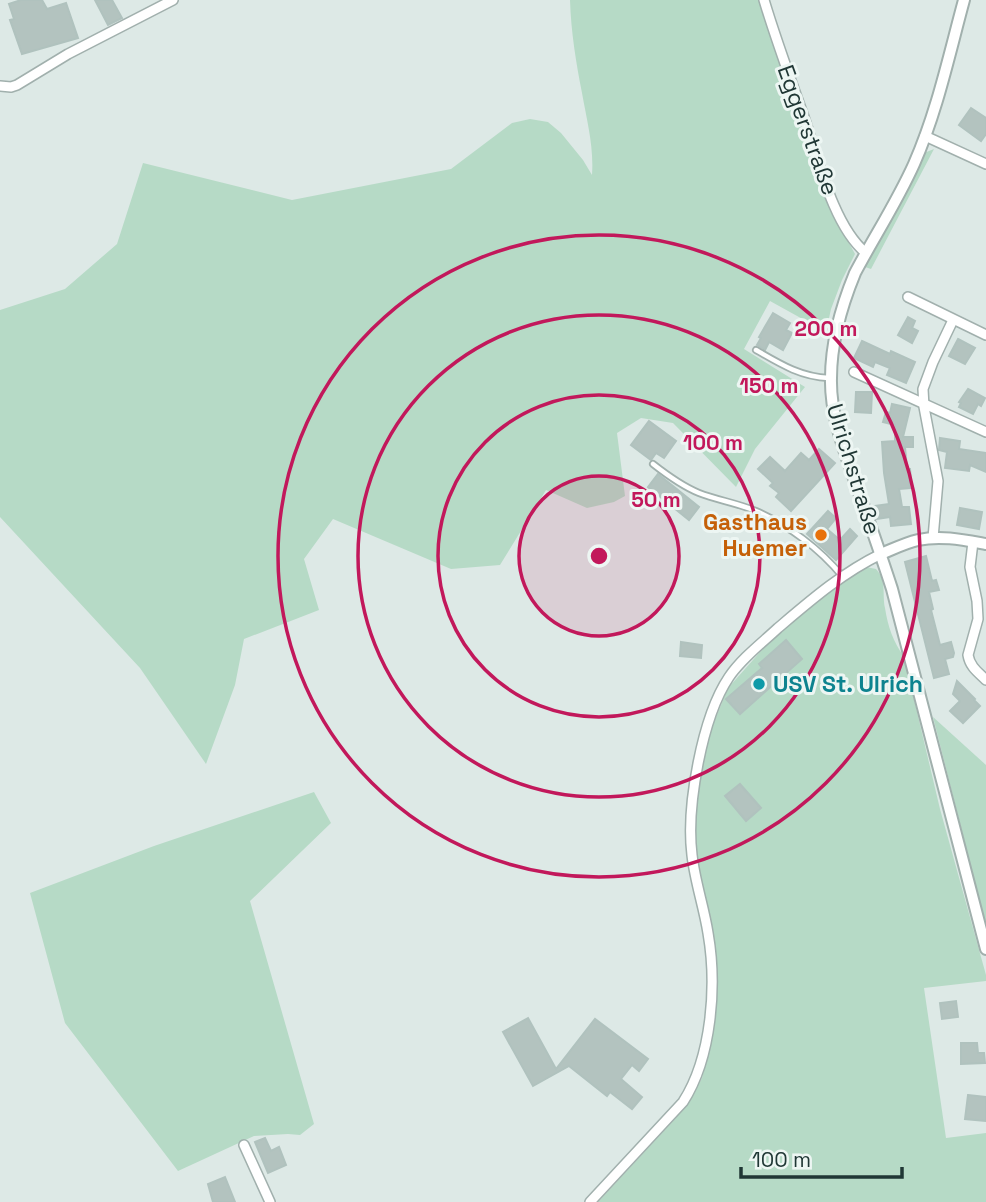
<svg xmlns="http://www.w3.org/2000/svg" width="986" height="1202" font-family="'Space Grotesk',sans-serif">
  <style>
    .green { fill: #b6dac6 }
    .building { fill: #b3c3bf; stroke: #b0c2be; stroke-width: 2 }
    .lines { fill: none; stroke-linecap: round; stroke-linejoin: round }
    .service-casing { stroke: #a1b0ad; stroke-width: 8 }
    .minor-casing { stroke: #a1b0ad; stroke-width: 12 }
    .tertiary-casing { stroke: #a1b0ad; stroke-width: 14 }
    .service { stroke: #fff; stroke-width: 4.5 }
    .minor { stroke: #fff; stroke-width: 9 }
    .tertiary { stroke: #fff; stroke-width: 10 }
    .ring { fill: none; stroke: #c2185b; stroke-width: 3.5 }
    .food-dot { fill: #e8710a; stroke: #edf6f3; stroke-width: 2.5 }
    .culture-dot { fill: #0f9aa8; stroke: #edf6f3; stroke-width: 2.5 }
    .labels { text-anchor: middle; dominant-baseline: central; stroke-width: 6; stroke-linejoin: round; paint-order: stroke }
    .street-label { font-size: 23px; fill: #203735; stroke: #edf6f3 }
    .food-label { font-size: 23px; font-weight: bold; fill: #c56008; stroke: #edf6f3; text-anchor: end }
    .culture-label { font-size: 23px; font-weight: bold; fill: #0d838f; stroke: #edf6f3; text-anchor: start }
    .centre { fill: #c2185b; stroke: #edf6f3; stroke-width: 3.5 }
    .ring-label { font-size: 21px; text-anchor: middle; font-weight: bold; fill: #c2185b; stroke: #edf6f3; stroke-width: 6; stroke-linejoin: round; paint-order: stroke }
  </style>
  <rect width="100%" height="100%" fill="#dde9e6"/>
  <g class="green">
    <path d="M570,0H759L774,48L837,221L855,254L842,280L831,309L826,332L770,301L744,349L805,387L755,449L736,487L673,423L641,418L617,433L625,496L614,502L587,508L546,490L500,565L451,569L333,519L304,559L319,610L244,639L235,685L206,764L140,668L0,517V310L65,289L117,244L143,163L292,200L451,169L512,123L530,119L548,122L561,133L583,160L592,175C594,147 587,121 582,93C576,62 571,32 570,0Z"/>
    <path d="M934,149L871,269L865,267L916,173L924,153Z"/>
    <path d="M866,567L876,569C887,581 882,594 885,608C888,627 893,641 904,657L940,809L986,975V981L924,988L946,1138L986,1133V1202H598L675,1119L692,1097L702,1078L709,1052L715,1012L717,974L713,937L695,848V833L697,798L705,744L728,688L761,651L824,594Z"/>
    <path d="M933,717L986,765V926Z"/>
    <path d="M314,792L331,823L250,901L314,1124L300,1135L288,1134L254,1136L178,1171L65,1023L30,893L154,846Z"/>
  </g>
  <g class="building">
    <path d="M21,0H42L47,9L66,3L78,38L22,54L10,20L14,19L9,4Z"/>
    <path d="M95,0H112L122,18L108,25Z"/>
    <path d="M971,108L986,118V134L981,141L959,125Z"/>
    <path d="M773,313L790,323L786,330L792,333L783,350L769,342L765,350L757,345L761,338L759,337Z"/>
    <path d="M908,317L915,321L912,328L918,331L912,343L898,335Z"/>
    <path d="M958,339L975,348L965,364L949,356Z"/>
    <path d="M862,341L890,354L891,351L915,362L906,383L887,375L890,368L875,362L873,367L854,358Z"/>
    <path d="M968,389L985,398L981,406L978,404L973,414L959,407L961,403L959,402Z"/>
    <path d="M856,392H872L871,413L855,412Z"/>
    <path d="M892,404L910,408L903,437H913V447H905L907,469H910L911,480L909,481L910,488L899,489L902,507H909L911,524L891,526L890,517L876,519L874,506L889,504L884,473L882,442L895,441V425L883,422L886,412L890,413Z"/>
    <path d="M649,421L676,441L664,458L656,453L651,460L631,445Z"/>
    <path d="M940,438L960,441L959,449L986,453V472L970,465L969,471L945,468L947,452L939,450Z"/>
    <path d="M819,449L835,463L791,511L776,497L779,493L770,486L773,483L758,469L770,457L785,471L801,453L809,460Z"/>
    <path d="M658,474L699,507L689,520L648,487Z"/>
    <path d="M960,508L982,512L979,529L957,525Z"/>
    <path d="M828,511L836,518L827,529L840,540L850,529L857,536L836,560L807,534Z"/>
    <path d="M926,556L932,581L936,580L939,590L929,592L933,609L931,610L940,645L951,642L954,653L953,657L945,659L949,674L934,678L905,562Z"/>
    <path d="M786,640L802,659L740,714L726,699L762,668L759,664Z"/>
    <path d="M681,642L702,645L701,658L680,656Z"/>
    <path d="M957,681L975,699L974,700L980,706L963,723L950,711L960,701L953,694Z"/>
    <path d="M740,784L761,808L746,821L725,796Z"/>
    <path d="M956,1001L958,1017L942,1019L940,1003Z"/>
    <path d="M528,1018L556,1069L595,1019L648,1059L639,1071L632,1065L621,1079L642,1097L632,1109L610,1092L607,1096L569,1066L533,1086L503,1032Z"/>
    <path d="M961,1043H977L978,1053H984L985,1063L961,1064Z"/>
    <path d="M968,1095L986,1097V1121L965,1119Z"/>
    <path d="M265,1138L271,1151L279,1147L286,1165L268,1173L255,1142Z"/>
    <path d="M225,1177L235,1202H213L208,1184Z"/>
  </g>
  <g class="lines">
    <defs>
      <g id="service">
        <path d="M756,350C780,364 801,377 829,378"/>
        <path d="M653,464C667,475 682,486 699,493C717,500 737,503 756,511C788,525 820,549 842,576"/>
      </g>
      <g id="minor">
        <path d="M764,0C776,40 790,78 804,117C818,158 833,226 866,253"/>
        <path d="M0,86L11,87L17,85L68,54L173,0"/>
        <path d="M925,136L986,164"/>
        <path d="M908,297L986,335"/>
        <path d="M854,372L986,432"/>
        <path d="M933,538L938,481L924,407L923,389L933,362L953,320"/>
        <path d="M973,542L970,567L977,601L978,619L968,655C970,667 978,672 986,680"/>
        <path d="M244,1145L270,1202"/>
        <path d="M590,1202L683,1102C712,1057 717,985 708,933C704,907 695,882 692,855C686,807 702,717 729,677C742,658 762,643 778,628C811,600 842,573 881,554"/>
      </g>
      <g id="tertiary">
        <path d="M964,0C949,55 937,112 914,164C897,202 874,237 855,273C841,307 831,341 831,378C830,416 845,452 857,487C869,521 881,555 892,589L986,949"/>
        <path d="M881,554C893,549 905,543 918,540C941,535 964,540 986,544"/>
      </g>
    </defs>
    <use href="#service" class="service-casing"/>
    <use href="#minor" class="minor-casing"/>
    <use href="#tertiary" class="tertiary-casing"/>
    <use href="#service" class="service"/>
    <use href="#minor" class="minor"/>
    <use href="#tertiary" class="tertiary"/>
  </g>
  <circle cx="599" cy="556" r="80" fill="#c2185b" fill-opacity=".12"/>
  <g class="ring">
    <circle cx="599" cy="556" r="80"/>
    <circle cx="599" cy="556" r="161"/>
    <circle cx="599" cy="556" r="241"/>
    <circle cx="599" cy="556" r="321"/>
  </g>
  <circle class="food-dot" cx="821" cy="535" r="7"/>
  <circle class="culture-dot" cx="759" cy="684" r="7"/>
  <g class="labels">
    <g class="street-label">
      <text transform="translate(808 130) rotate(70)">Eggerstraße</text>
      <text transform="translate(854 469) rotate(73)">Ulrichstraße</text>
    </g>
    <g class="food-label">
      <text x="807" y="522">Gasthaus<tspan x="807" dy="26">Huemer</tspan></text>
    </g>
    <g class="culture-label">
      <text x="773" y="684">USV St. Ulrich</text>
    </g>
  </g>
  <circle cx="599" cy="556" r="10" class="centre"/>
  <g class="ring-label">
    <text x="826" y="336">200 m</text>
    <text x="769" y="393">150 m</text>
    <text x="713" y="450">100 m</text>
    <text x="656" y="507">50 m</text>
  </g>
  <path d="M741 1167v10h161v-10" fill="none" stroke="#203735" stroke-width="3.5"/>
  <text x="752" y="1167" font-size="21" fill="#203735" stroke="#edf6f3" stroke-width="5" paint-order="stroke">100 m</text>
</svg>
